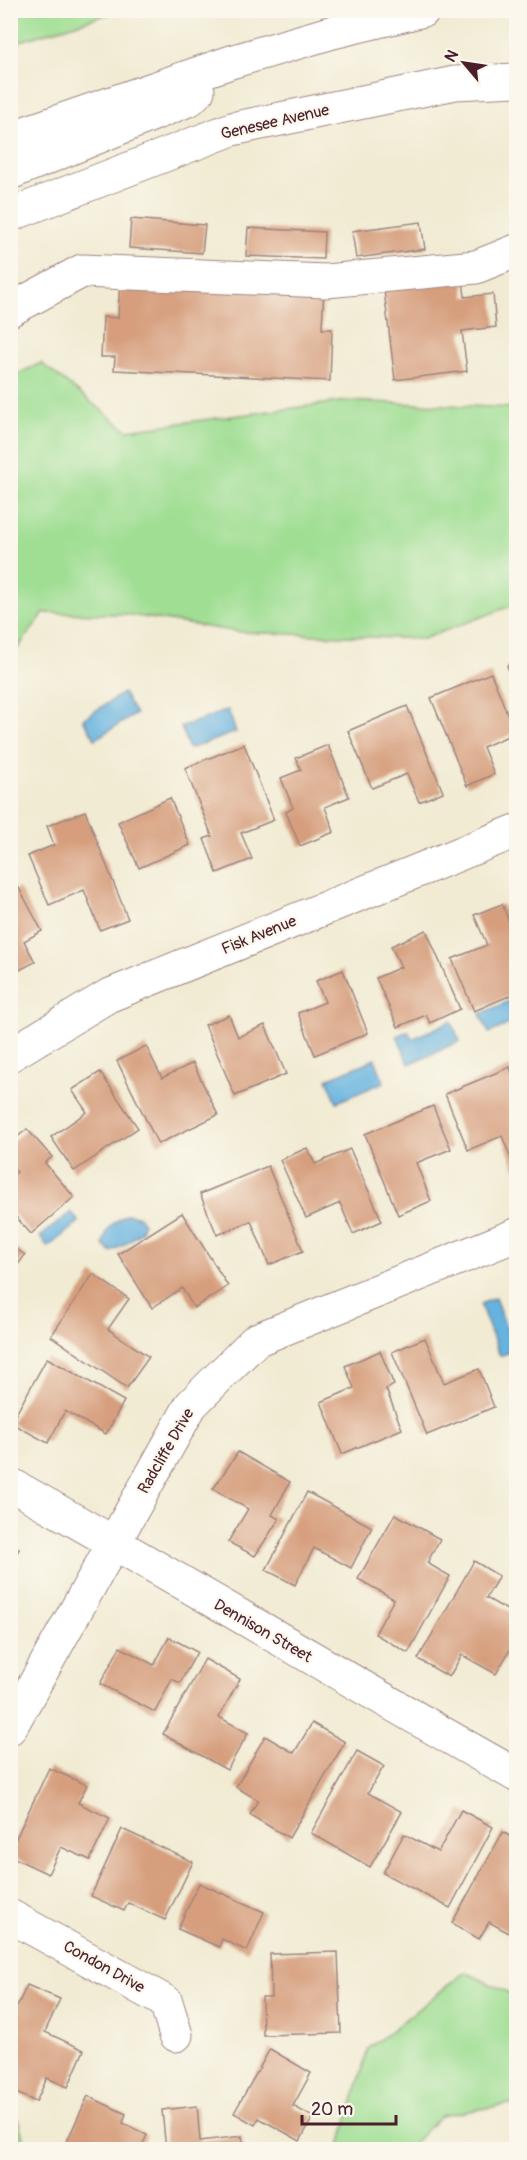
<svg xmlns="http://www.w3.org/2000/svg" width="527" height="2160" font-family="Pangolin,sans-serif">
  <style>
    .green { fill: #9fde93; stroke: #747e5f; stroke-width: 1.5 }
    .water { fill: #66b3df; stroke: #586985; stroke-width: 1.5 }
    .building { fill: #d69e7d }
    .lines { fill: none; stroke-linecap: round; stroke-linejoin: round }
    .minor-casing { stroke: #9e857f; stroke-width: 35 }
    .major-casing { stroke: #9e857f; stroke-width: 35 }
    .minor { stroke: #fff; stroke-width: 33 }
    .major { stroke: #fff; stroke-width: 33 }
    .labels { text-anchor: middle; dominant-baseline: central; stroke-width: 4.5; stroke-linejoin: round; paint-order: stroke }
    .street-label { font-size: 16px; fill: #4a1f2b; stroke: #fbf7ec }
  </style>
  <rect width="100%" height="100%" fill="#fbf7ec"/>
  <filter id="ink" filterUnits="userSpaceOnUse"><feTurbulence type="fractalNoise" baseFrequency=".0167" numOctaves="2"/><feDisplacementMap in="SourceGraphic" scale="12" xChannelSelector="R" yChannelSelector="G"/><feConvolveMatrix kernelMatrix="1 2 1 2 8 2 1 2 1" color-interpolation-filters="sRGB"/></filter>
  <filter id="wash" filterUnits="userSpaceOnUse"><feTurbulence type="fractalNoise" baseFrequency=".008" numOctaves="4" result="noise"/><feDisplacementMap in="SourceGraphic" scale="24" xChannelSelector="R" yChannelSelector="G"/><feGaussianBlur stdDeviation="1.35" result="paint"/><feColorMatrix in="noise" values="0 0 0 0 0 0 0 0 0 0 0 0 0 0 0 0 0 1.4 0 .05"/><feComposite in="paint" operator="in"/></filter>
  <g filter="url(#wash)">
    <rect width="100%" height="100%" fill="#f1ebd3"/>
    <g class="green">
      <path d="M11,10H118V11L11,44Z"/>
      <path d="M41,363L127,430L346,401L516,408V604L423,639L239,632L124,614L44,613L11,657V377Z"/>
      <path d="M465,1972L516,1996V2103L440,2116L408,2149H339L368,2049Z"/>
      <path d="M11,2115L18,2119L26,2149H11Z"/>
    </g>
    <g class="water">
      <path d="M123,693L136,714L95,739L83,719Z"/>
      <path d="M228,710L236,732L189,749L181,727Z"/>
      <path d="M516,998V1021L489,1033L480,1014Z"/>
      <path d="M451,1021L460,1041L409,1064L397,1036L408,1031L412,1039Z"/>
      <path d="M375,1059L384,1082L337,1102L327,1079Z"/>
      <path d="M71,1212L79,1222L48,1247L40,1237Z"/>
      <path d="M128,1214L140,1217L143,1223L141,1232L125,1244L111,1252L103,1245C106,1228 113,1222 128,1214Z"/>
      <path d="M495,1298L515,1350L500,1356L480,1304Z"/>
    </g>
    <g id="blocks">
      <g class="building">
        <path d="M131,219L205,225L202,253L129,248Z"/>
        <path d="M421,222L425,249L356,258L352,231Z"/>
        <path d="M248,228L324,232L323,259L246,256Z"/>
        <path d="M462,272L465,297L493,294L496,327L462,331L467,371L395,380L383,282Z"/>
        <path d="M120,278L324,288L322,329H332L330,381L114,370L115,357H101L103,317L118,318Z"/>
        <path d="M516,662V689L507,666Z"/>
        <path d="M491,673L515,733L483,747L494,774L467,786L431,698Z"/>
        <path d="M407,706L443,792L419,802L407,774L372,788L348,731Z"/>
        <path d="M244,744L274,820L241,833L252,859L217,873L204,839L212,836L185,768Z"/>
        <path d="M328,745L349,797L325,807L334,832L300,846L286,812L293,808L281,778L301,770L296,758Z"/>
        <path d="M170,798L190,845L139,868L118,822Z"/>
        <path d="M85,811L128,919L100,930L84,890L49,905L28,856L54,845L47,826Z"/>
        <path d="M19,888L42,931L24,941L35,962L10,975V893Z"/>
        <path d="M502,904L516,939V993L474,1011L452,959L487,945L474,915Z"/>
        <path d="M426,930L460,1009L430,1023L426,1015L398,1027L376,978L401,967L391,946Z"/>
        <path d="M343,970L368,1033L315,1055L298,1013L325,1002L316,981Z"/>
        <path d="M229,1015L238,1037L265,1025L286,1074L235,1096L205,1025Z"/>
        <path d="M146,1046L162,1078L193,1063L218,1115L158,1144L117,1061Z"/>
        <path d="M510,1067L516,1084V1171L502,1136L468,1150L445,1094Z"/>
        <path d="M100,1072L138,1128L74,1171L51,1137L87,1112L72,1090Z"/>
        <path d="M433,1106L451,1149L416,1163L431,1201L398,1215L365,1134Z"/>
        <path d="M27,1129L52,1157L45,1163L74,1197L31,1234L10,1210V1177L17,1172L10,1165V1143Z"/>
        <path d="M307,1148L315,1164L350,1149L382,1221L353,1234L340,1203L306,1218L280,1160Z"/>
        <path d="M268,1166L303,1251L269,1265L251,1221L217,1235L200,1194Z"/>
        <path d="M182,1213L228,1286L194,1308L182,1288L152,1308L118,1254Z"/>
        <path d="M10,1245L25,1255L10,1276Z"/>
        <path d="M93,1274L129,1299L108,1329L149,1357L127,1388L51,1336Z"/>
        <path d="M425,1338L444,1383L479,1369L494,1407L427,1435L392,1352Z"/>
        <path d="M380,1351L394,1385L386,1389L402,1429L342,1454L321,1402L354,1388L345,1366Z"/>
        <path d="M47,1358L124,1401L106,1434L65,1411L48,1443L11,1423Z"/>
        <path d="M238,1452L290,1482L272,1515L279,1519L255,1556L228,1542L248,1509L213,1489Z"/>
        <path d="M307,1492L372,1527L351,1568L314,1548L295,1585L266,1570Z"/>
        <path d="M395,1514L440,1539L427,1563L450,1576L408,1653L375,1634L394,1599L358,1579Z"/>
        <path d="M10,1545L19,1549L10,1565Z"/>
        <path d="M474,1561L499,1576L486,1598L516,1615V1639L496,1674L462,1655L449,1677L418,1659Z"/>
        <path d="M10,1604L16,1607L10,1618Z"/>
        <path d="M169,1637L197,1652L180,1683L172,1679L155,1712L100,1684L120,1647L154,1665Z"/>
        <path d="M205,1659L240,1679L219,1717L248,1733L227,1770L163,1734Z"/>
        <path d="M312,1723L345,1742L289,1838L250,1815L258,1800L236,1787L265,1736L294,1753Z"/>
        <path d="M357,1751L384,1766L368,1793L402,1812L370,1867L311,1833Z"/>
        <path d="M49,1768L87,1785L78,1803L110,1818L90,1860L61,1847L48,1874L10,1856V1851Z"/>
        <path d="M461,1810L493,1827L450,1908L383,1873L404,1834L438,1852Z"/>
        <path d="M122,1829L193,1862L165,1920L128,1903L124,1911L91,1896Z"/>
        <path d="M503,1832L516,1840V1880L512,1888L516,1890V1937L489,1922L479,1939L452,1923Z"/>
        <path d="M199,1883L264,1912L247,1951L222,1939L219,1947L178,1929Z"/>
        <path d="M338,1952L341,2033L263,2035L262,1997H271L270,1954Z"/>
        <path d="M27,1985L60,1999L45,2032L84,2050L68,2087L47,2078L36,2102L10,2090L21,2064L10,2059V2022Z"/>
        <path d="M270,2049L311,2073L293,2106L313,2117L300,2141L259,2118L255,2125L234,2113Z"/>
        <path d="M88,2096L126,2114L123,2123L147,2135L140,2150H73L75,2145L67,2141Z"/>
        <path d="M197,2106L200,2141L242,2136L244,2150H166L162,2110Z"/>
        <path d="M460,2144L464,2150H451Z"/>
      </g>
    </g>
  </g>
  <g filter="url(#ink)">
    <use href="#blocks" fill-opacity="0" stroke="#9e857f" stroke-width="1.5"/>
    <g class="lines">
      <defs>
        <g id="minor">
          <path d="M10,310L82,271L326,281L476,267L516,251"/>
          <path d="M10,1055L108,996L516,831"/>
          <path d="M10,1484C180,1579 347,1680 516,1775"/>
          <path d="M10,1728L191,1405L256,1340L516,1235"/>
          <path d="M10,1916L166,2002L176,2035"/>
        </g>
        <g id="major">
          <path d="M10,138L231,62L333,32L424,10"/>
          <path d="M10,173L190,99L198,91"/>
          <path d="M10,215L232,129L455,83L516,80"/>
        </g>
      </defs>
      <use href="#minor" class="minor-casing"/>
      <use href="#major" class="major-casing"/>
      <use href="#minor" class="minor"/>
      <use href="#major" class="major"/>
    </g>
  </g>
  <g class="labels">
    <g class="street-label">
      <text transform="translate(275 122) rotate(-13)">Genesee Avenue</text>
      <text transform="translate(259 935) rotate(-22)">Fisk Avenue</text>
      <text transform="translate(166 1451) rotate(-60)">Radcliffe Drive</text>
      <text transform="translate(263 1631) rotate(30)">Dennison Street</text>
      <text transform="translate(104 1967) rotate(29)">Condon Drive</text>
    </g>
  </g>
  <rect width="527" height="2160" fill="none" stroke="#fbf7ec" stroke-width="36"/>
  <g transform="translate(464 63) rotate(299)" stroke="#fbf7ec" stroke-width="4.5" paint-order="stroke">
  <path d="M0-4.5L10 22L0 15L-10 22Z" fill="#4a1f2b"/>
  <text y="-9" font-size="16" font-weight="bold" text-anchor="middle" fill="#4a1f2b">N</text>
  </g>
  <path d="M302 2115v9h94v-9" fill="none" stroke="#4a1f2b" stroke-width="3"/>
  <text x="311" y="2115" font-size="18" fill="#4a1f2b" stroke="#fbf7ec" stroke-width="4.5" paint-order="stroke">20 m</text>
</svg>
